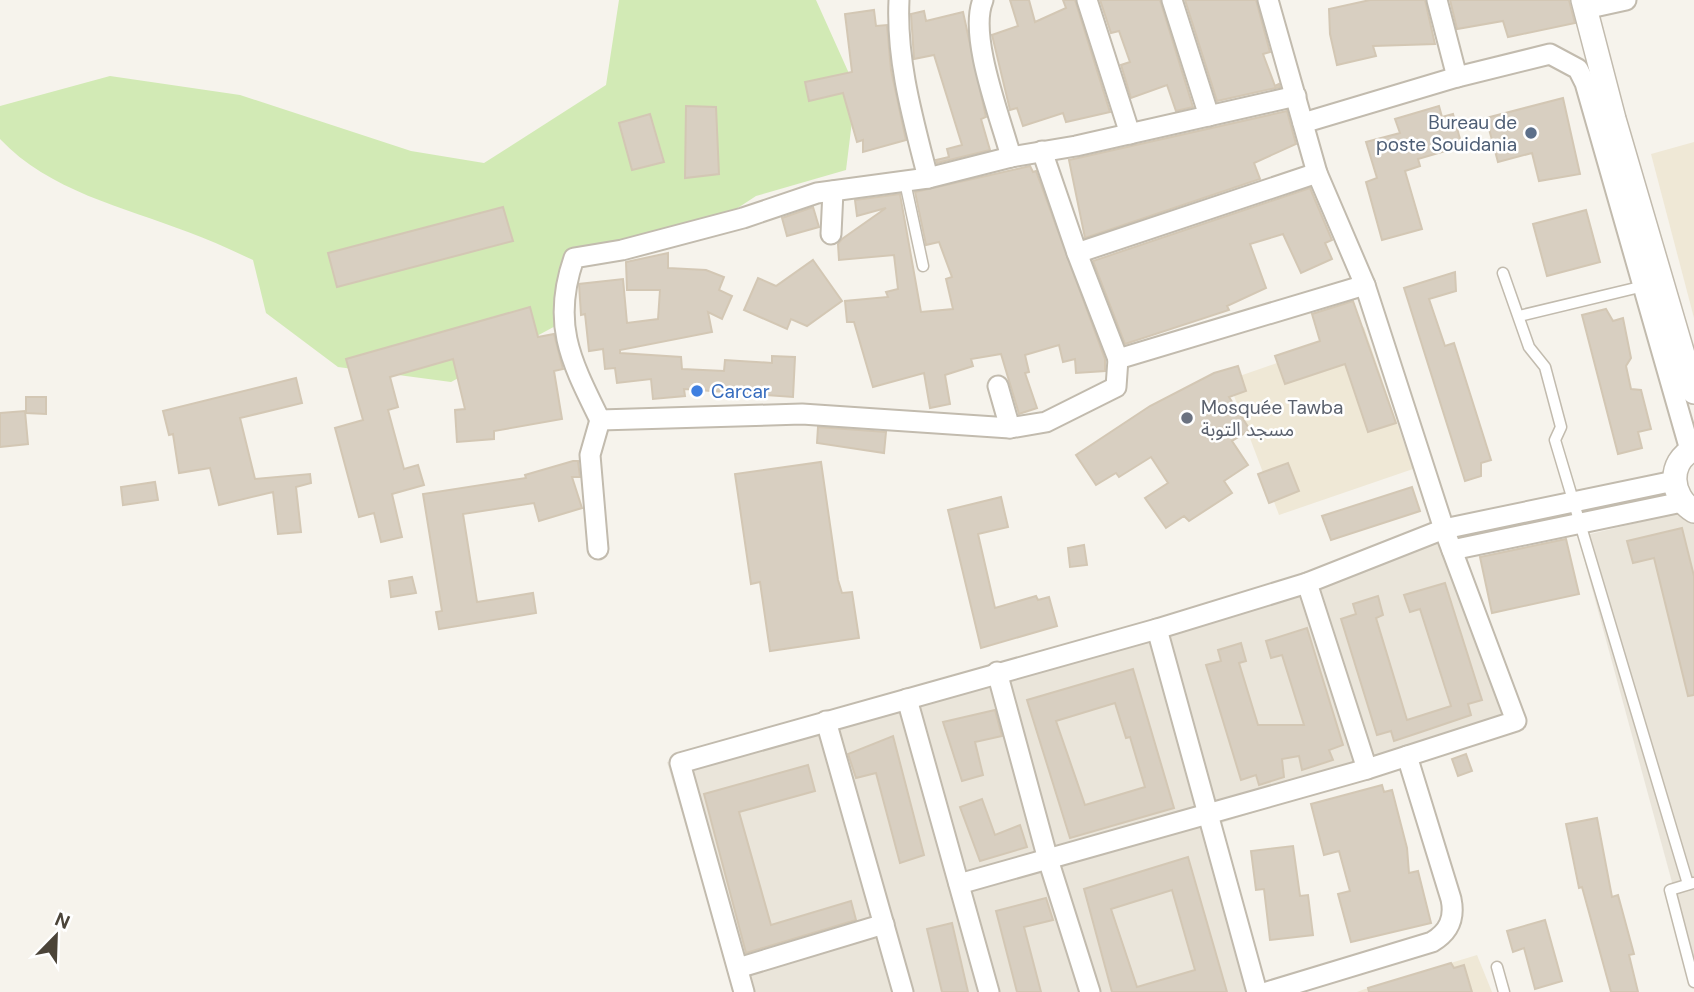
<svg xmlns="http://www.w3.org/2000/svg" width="1694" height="992" font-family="'DM Sans','Noto Sans Arabic',sans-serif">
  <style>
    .residential { fill: #eae5da }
    .education { fill: #efe8d6 }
    .green { fill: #d2eab5 }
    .building { fill: #d8cfc1; stroke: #d3c7b4; stroke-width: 2; fill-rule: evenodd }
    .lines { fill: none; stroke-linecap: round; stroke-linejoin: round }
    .service-casing { stroke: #c2bbae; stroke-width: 13 }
    .minor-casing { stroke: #c2bbae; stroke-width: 23 }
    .tertiary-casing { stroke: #c2bbae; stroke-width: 26 }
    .service { stroke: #fff; stroke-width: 10 }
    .minor { stroke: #fff; stroke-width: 19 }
    .tertiary { stroke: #fff; stroke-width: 23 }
    .service-dot { fill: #5c6f8a; stroke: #fff; stroke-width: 2.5 }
    .shop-dot { fill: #3f7fe0; stroke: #fff; stroke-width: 2.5 }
    .worship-dot { fill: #6b7280; stroke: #fff; stroke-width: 2.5 }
    .labels { text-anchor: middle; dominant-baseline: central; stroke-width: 5; stroke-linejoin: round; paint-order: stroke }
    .service-label { font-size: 19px; fill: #4e5e75; stroke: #fff; text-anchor: end }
    .shop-label { font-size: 19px; fill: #366cbe; stroke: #fff; text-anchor: start }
    .worship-label { font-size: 19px; fill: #5b616d; stroke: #fff; text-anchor: start }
  </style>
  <rect width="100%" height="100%" fill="#f6f3ec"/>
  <g class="residential">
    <path d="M1694,509V963L1578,537Z"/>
    <path d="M1458,532L1526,725L1215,825L1262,992H734L667,762Z"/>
  </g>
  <g class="education">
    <path d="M1694,142V318L1651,154Z"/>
    <path d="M1364,327L1413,469L1279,515L1228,380L1277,363L1275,356Z"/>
    <path d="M1477,955L1492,992H1357L1365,989Z"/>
  </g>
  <path class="green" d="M619,0H816L856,89L846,170L756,196L701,232L578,251L574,316L451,382L338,367L266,313L253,260C231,250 210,240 188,232C123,207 49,191 0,139V106L110,76L240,95L411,151L484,163L606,85Z"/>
  <g class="building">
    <path d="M1010,0H1029L1035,22L1066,8L1063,0H1075L1110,112L1066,122L1063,113L1023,126L1017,108L1010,110L992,35L1018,26Z"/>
    <path d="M1100,0H1160L1193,107L1176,111L1167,85L1131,98L1121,65L1130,62L1119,31L1111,33Z"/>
    <path d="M1185,0H1256L1270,52L1263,54L1275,86L1279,84L1280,87L1217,101Z"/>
    <path d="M1370,0H1425L1435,44L1373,46L1376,56L1337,65L1330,34L1329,9Z"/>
    <path d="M1450,0H1569L1575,23L1508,37L1503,21L1457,29Z"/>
    <path d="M874,10L876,26L887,25L891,70L906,140L863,152V140L857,142L843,93L809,101L805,82L852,72L845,14Z"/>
    <path d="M924,11L926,21L963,12L986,117L981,119L990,150L937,163L936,160L949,157L947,149L962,145L934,55L914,59L911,14Z"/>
    <path d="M1563,98L1580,174L1539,181L1532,153L1498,162L1486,118Z"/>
    <path d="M686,106L716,107L719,174L685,178Z"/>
    <path d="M1439,106L1442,117L1453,114L1462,146L1418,159L1420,166L1405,171L1422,229L1382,240L1366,182L1377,178L1366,142L1400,133L1395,119Z"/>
    <path d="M1287,111L1296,144L1254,163L1260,179L1085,238L1069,160Z"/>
    <path d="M650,114L664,162L632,170L619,123Z"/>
    <path d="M1030,166L1033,172L1036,171L1105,359V371L1076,373L1075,359L1063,362L1059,345L1025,355L1029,372L1025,373L1037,408L1019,414L1001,354L971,359L973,366L945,375L950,404L930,408L924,373L873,387L854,322H847L845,301L888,297L886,292L898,289L894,255L839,260L838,244L842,239L886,208L857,216L855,200L900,194L921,312L953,309L946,279L952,277L939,242L926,245L915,192Z"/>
    <path d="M1310,188L1332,240L1325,243L1332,259L1301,273L1283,234L1250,244L1266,288L1227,306L1229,310L1125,344L1093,261Z"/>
    <path d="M503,207L513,241L337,287L328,253Z"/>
    <path d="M813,207L819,227L787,236L782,218Z"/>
    <path d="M1586,210L1600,262L1547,276L1533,224Z"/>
    <path d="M668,253V268L706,270L724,277L719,290L732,296L722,319L708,312L712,332L620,350V353L681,357L682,369L724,371L725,360L772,363V356L795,357L793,397L684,389L685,396L653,399L651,379L617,383L615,368L605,369L603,349L589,351L585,314L581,315L579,284L623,279L627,323L658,319L660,290H627L626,262Z"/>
    <path d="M813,260L842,301L807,326L791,319L787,329L744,310L758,278L776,286Z"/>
    <path d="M1455,272L1456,291L1429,299L1445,346L1454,343L1491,460L1481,463V476L1465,481L1404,288Z"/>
    <path d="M1353,301L1396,423L1368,432L1345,364L1285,384L1275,356L1320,341L1312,314Z"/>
    <path d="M530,307L538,337L554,334L563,369L554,371L562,419L494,431V439L457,442L455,410L465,409L453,359L390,377L398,407L388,410L404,469L418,465L424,485L392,494L402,537L381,542L374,513L359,517L335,428L363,420L346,359Z"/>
    <path d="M1606,309L1613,321L1623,318L1631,358L1626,366L1631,389L1641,390L1651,429L1638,432L1642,448L1618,454L1582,315Z"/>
    <path d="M1238,366L1246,391L1229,397L1250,430L1232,441L1248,465L1224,481L1232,493L1189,521L1184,516L1166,528L1145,498L1168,483L1151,457L1119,477L1116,473L1096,485L1076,455L1150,406L1214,373Z"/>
    <path d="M296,378L302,403L240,418L255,479L310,474L311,483L296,487L301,532L278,534L273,492L219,505L210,468L179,473L173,434L169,435L163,411Z"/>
    <path d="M26,397H46V414L26,413Z"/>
    <path d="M25,411L28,444L0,447V413Z"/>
    <path d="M818,427L886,432L884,453L817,443Z"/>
    <path d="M573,461H578L580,477H572L582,508L539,521L534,503L463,514L477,602L533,593L536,613L439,629L436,612L442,611L423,494L526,478L525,475Z"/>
    <path d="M821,462L838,580L842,593L852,592L859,638L770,651L760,582L751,584L735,474Z"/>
    <path d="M1288,463L1299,491L1269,503L1258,474Z"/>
    <path d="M155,482L158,500L123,505L121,487Z"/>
    <path d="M1412,487L1420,511L1331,540L1322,516Z"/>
    <path d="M1001,497L1008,527L978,534L995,608L1036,596L1038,600L1049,597L1057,626L981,648L948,510Z"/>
    <path d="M1682,528L1694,576V695L1688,696L1654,558L1633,563L1627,541Z"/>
    <path d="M1566,539L1579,594L1492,613L1480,557Z"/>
    <path d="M1084,545L1087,565L1070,567L1068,548Z"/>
    <path d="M412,577L416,593L391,597L389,581Z"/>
    <path d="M1445,583L1482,700L1468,704L1471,715L1421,732L1394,741L1391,731L1377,735L1341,619L1356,614L1353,604L1378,596L1383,615L1376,618L1407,720L1451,706L1420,609L1410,612L1404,595Z"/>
    <path d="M1307,628L1343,745L1329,750L1333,760L1302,770L1299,756L1282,759L1284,777L1259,785L1256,775L1241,780L1206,665L1221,661L1218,650L1241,643L1246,661L1239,663L1258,725H1304L1282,655L1271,658L1266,641Z"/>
    <path d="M1133,669L1174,808L1070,838L1027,700ZM1115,703L1126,738L1130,737L1145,787L1085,805L1056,721Z"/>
    <path d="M995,710L1002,736L975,742L983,775L962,781L943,722Z"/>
    <path d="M893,736L924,855L900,863L876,773L856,778L848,754Z"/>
    <path d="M1466,754L1472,771L1458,776L1452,759Z"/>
    <path d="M808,765L815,791L739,812L771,925L851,901L856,920L746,953L704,794Z"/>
    <path d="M1382,785L1384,792L1392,790L1407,848L1409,873L1418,871L1431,923L1351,942L1338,894L1350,891L1339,851L1324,855L1311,804Z"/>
    <path d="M982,799L995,835L1020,825L1027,847L980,861L960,807Z"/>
    <path d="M1597,818L1612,897L1618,895L1634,954L1629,955L1638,992H1611L1582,887L1579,888L1566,824Z"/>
    <path d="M1293,846L1300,896L1308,895L1313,935L1270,940L1264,889L1256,890L1251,851Z"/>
    <path d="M1188,857L1227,992H1112L1084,889ZM1172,890L1195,970L1137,987L1111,909Z"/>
    <path d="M1046,898L1053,920L1024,927L1041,992H1017L996,911Z"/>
    <path d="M1545,920L1562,981L1535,989L1524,948L1513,952L1507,931Z"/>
    <path d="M952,923L968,992H942L927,929Z"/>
    <path d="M1451,963L1454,968L1464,965L1472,992H1369L1368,988Z"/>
  </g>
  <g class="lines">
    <defs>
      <g id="service">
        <path d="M905,182L923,266"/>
        <path d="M1503,273L1529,347L1545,367L1561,427L1555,440L1688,884"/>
        <path d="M1519,316L1644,286"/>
        <path d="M1693,883L1670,890L1694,982"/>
        <path d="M1497,967L1504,992"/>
      </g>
      <g id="minor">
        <path d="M899,0C896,61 913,119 928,178"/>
        <path d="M983,0C968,36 1001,119 1011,157"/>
        <path d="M1087,0L1130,134"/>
        <path d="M1172,0L1209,116"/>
        <path d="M1437,0L1457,77"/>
        <path d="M1585,9L1626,0"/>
        <path d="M1296,96L1076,146L1011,157L928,178L817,193L743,218L622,250L574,258C551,324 571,361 600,420L802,414L1010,428L1046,422L1116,387L1118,359L1365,285"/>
        <path d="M1303,123L1457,77L1550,54L1578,69L1585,83L1690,450"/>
        <path d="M1042,151L1077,253L1118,359"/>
        <path d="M831,234L833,191"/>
        <path d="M1077,253L1317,173"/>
        <path d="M998,386L1010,428"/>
        <path d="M598,549L590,455L600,420"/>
        <path d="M1452,550L1682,502"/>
        <path d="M1307,583L1367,769"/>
        <path d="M1157,629L1257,992"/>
        <path d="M997,672L1047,856L1090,992"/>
        <path d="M907,699L989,992"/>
        <path d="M826,721L903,992"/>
        <path d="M959,884L1367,769L1516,721L1444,529L1365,285L1317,173L1268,0"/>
        <path d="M738,968L884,924"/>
        <path d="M744,992L680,763L1157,629L1307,583L1444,529L1674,481"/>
        <path d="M1267,992L1432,942C1449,932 1455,918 1451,899L1407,756"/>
      </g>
      <g id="tertiary">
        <path d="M1583,0L1614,119L1694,392"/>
        <path d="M1694,449C1667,462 1670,497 1694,511"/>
      </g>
    </defs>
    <use href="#service" class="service-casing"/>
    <use href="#minor" class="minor-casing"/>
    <use href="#tertiary" class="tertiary-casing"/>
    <use href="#service" class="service"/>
    <use href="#minor" class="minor"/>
    <use href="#tertiary" class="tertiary"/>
  </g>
  <circle class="service-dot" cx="1531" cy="133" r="7"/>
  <circle class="shop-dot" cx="697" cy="391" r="7"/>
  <circle class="worship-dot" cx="1187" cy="418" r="7"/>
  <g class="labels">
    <g class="service-label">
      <text x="1517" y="122">Bureau de<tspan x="1517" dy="22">poste Souidania</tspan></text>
    </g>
    <g class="shop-label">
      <text x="711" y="391">Carcar</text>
    </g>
    <g class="worship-label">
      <text x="1201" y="407">Mosquée Tawba<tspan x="1201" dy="22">مسجد التوبة</tspan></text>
    </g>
  </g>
  <g transform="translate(56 936) rotate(23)" stroke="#ffffff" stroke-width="5" paint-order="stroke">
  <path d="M0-5L12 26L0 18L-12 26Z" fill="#4b4439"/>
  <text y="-10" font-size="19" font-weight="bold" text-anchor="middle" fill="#4b4439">N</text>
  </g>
</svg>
